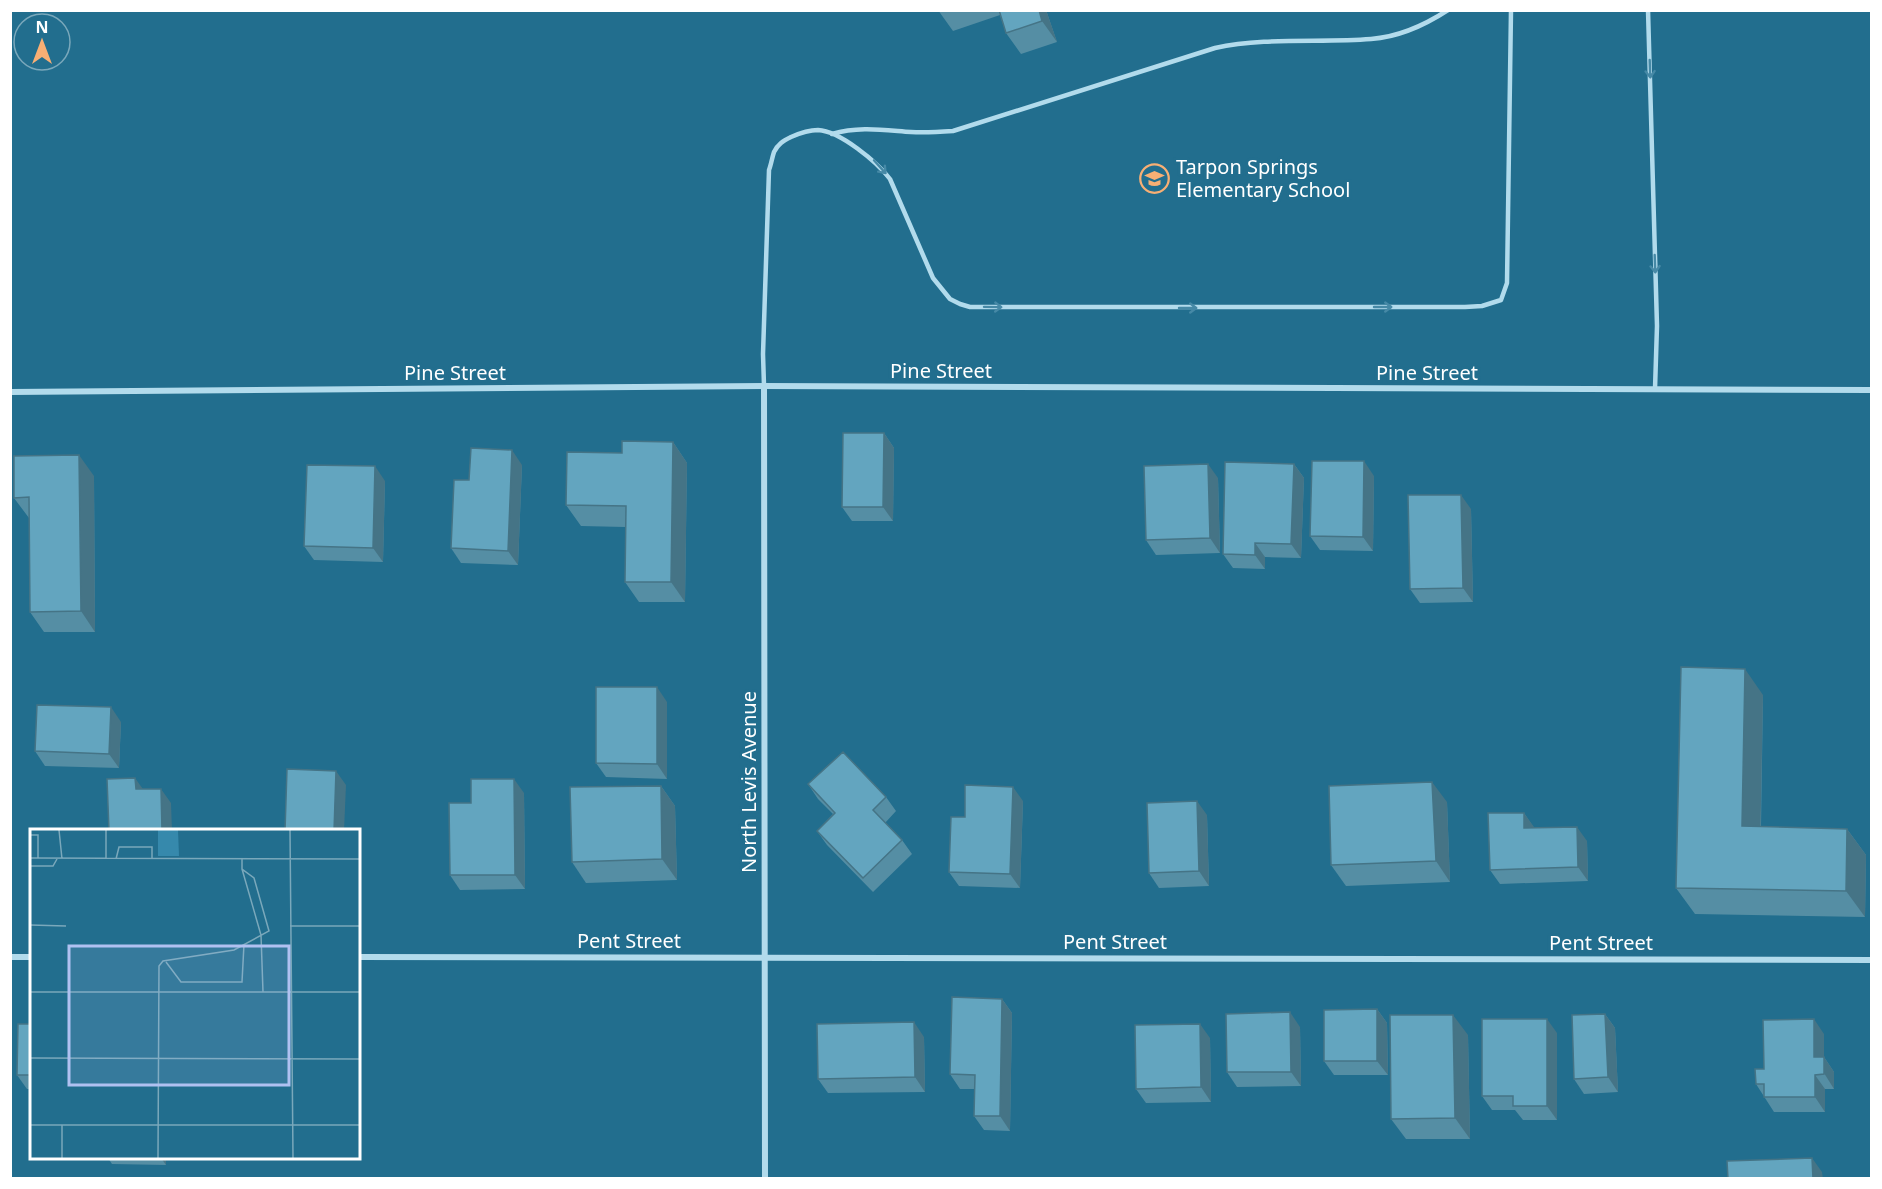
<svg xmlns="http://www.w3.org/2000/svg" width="1882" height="1189" font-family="'Noto Sans',sans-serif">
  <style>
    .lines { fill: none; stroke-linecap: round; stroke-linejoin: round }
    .lane { stroke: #b2dbec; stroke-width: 4.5 }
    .street { stroke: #b2dbec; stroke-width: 6 }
    .wall { fill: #558ea4 }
    .shaded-wall { fill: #457486 }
    .building { fill: #63a5bf; stroke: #457486; stroke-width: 1.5 }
    .oneway { stroke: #4689a6 }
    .labels { text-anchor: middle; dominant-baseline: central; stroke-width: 6; stroke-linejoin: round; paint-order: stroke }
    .poi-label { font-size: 20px; fill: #fff; stroke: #226e8e; text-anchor: start }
    .street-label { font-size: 20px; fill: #fff; stroke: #226e8e }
    .inset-road { fill: none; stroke: #7aa8bb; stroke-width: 1.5 }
    .view { fill: #b0c1f1; fill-opacity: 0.15; stroke: #b0c1f1; stroke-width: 3 }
    .inset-edge { fill: none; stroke: #fff; stroke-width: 3 }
  </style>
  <rect width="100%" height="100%" fill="#226e8e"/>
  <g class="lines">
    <g class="lane">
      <path d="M1648,10L1657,326L1655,389"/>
      <path d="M832,134C859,126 883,130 911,132C925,133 939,132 953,131L1215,48C1266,37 1320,43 1371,39C1398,37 1425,25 1448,10"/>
      <path d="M764,386L763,354L769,170C771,165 772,158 774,152C778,144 783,141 791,137C800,133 808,130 818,130C840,131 877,162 890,179L933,278L950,299L960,304L970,307H1465L1482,306L1501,300L1507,283L1511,10"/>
    </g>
    <g class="street">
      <path d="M764,386L765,1178"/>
      <path d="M10,392L764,386L1872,390"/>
      <path d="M10,957H32"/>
      <path d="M358,957L1872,960"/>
    </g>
  </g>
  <g class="wall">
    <path d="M938,10H1046L1057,42L1021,54L1006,33L1000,15L953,31Z"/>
    <path d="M884,433L894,448L893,521H852L842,507Z"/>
    <path d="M673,442L687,463L685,602H639L625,582V527L581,526L566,505L622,453Z"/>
    <path d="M1294,464L1304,478L1301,558L1265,557V569L1233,568L1223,554Z"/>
    <path d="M522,465L518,565L461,563L451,548Z"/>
    <path d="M94,476L95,632H44L30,612L29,518L14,498Z"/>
    <path d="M1374,476L1373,551L1320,550L1310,536Z"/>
    <path d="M1218,478L1220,553L1156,555L1146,540Z"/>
    <path d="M385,481L383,562L314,560L304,546Z"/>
    <path d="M1471,509L1473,602L1420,603L1410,589Z"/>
    <path d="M1763,695L1761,827L1847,829L1866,855L1865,917L1695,914L1676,888Z"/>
    <path d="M667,702V779L606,777L596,763Z"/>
    <path d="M121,722L119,768L45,766L35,751Z"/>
    <path d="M808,784L886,797L896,811L885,823L902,840L912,854L873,892L827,845L817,831L833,814L818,799Z"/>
    <path d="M661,786L675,806L677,880L586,883L572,862Z"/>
    <path d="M524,793L525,889L460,890L450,875L471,803Z"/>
    <path d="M1023,801L1020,888L959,886L949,872L965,817Z"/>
    <path d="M1447,802L1450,882L1346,886L1331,865Z"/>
    <path d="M1524,813L1534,828L1587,841L1588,881L1500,884L1490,870Z"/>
    <path d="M1207,815L1209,886L1159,888L1149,873Z"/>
    <path d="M1002,999L1012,1013L1010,1131L984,1130L974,1116L975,1089H960L950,1074Z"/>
    <path d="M1377,1009L1387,1023L1388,1075H1334L1324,1061Z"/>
    <path d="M1605,1014L1615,1028L1618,1092L1584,1094L1574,1079Z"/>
    <path d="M32,1024V1089H27L17,1075Z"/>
    <path d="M1300,1027L1301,1086L1237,1087L1227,1072Z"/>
    <path d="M1557,1033V1120H1523L1515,1110H1492L1482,1096Z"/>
    <path d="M1824,1034V1057L1834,1072V1089H1825V1112H1774L1756,1084L1764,1069Z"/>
    <path d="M1468,1035L1470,1139H1406L1391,1119Z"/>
    <path d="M924,1037L925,1092L828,1093L818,1079Z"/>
    <path d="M1210,1038L1211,1102L1146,1103L1136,1089Z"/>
    <path d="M108,1158H166V1165L112,1164Z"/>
  </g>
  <g class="shaded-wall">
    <path d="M1039,10H1046L1057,42L1042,21Z"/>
    <path d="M884,433L894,448L893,521L883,507Z"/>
    <path d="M673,442L687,463L685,602L671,582Z"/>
    <path d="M512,450L522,465L518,565L508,551Z"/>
    <path d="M79,455L94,476L95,632L81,611Z"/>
    <path d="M1364,461L1374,476L1373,551L1363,537Z"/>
    <path d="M1208,464L1218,478L1220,553L1210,538Z"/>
    <path d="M1294,464L1304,478L1301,558L1291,544Z"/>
    <path d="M375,466L385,481L383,562L373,548Z"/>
    <path d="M1461,495L1471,509L1473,602L1463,588Z"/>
    <path d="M1255,543L1265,557V569L1255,555Z"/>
    <path d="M1745,669L1763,695L1760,853L1742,826Z"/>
    <path d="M657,687L667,702V779L657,764Z"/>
    <path d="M111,707L121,722L119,768L109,754Z"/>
    <path d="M336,771L346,785L344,831H334Z"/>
    <path d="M135,778L145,792L136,789Z"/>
    <path d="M514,779L524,793L525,889L515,875Z"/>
    <path d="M1432,782L1447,802L1450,882L1436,861Z"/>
    <path d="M661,786L675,806L677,880L662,859Z"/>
    <path d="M1013,787L1023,801L1020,888L1010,874Z"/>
    <path d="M161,789L171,803L172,831H162Z"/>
    <path d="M1197,801L1207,815L1209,886L1199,871Z"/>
    <path d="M1524,813L1534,827L1535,843L1524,828Z"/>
    <path d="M1577,827L1587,841L1588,881L1578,867Z"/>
    <path d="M1847,829L1866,855L1865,917L1846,891Z"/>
    <path d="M1002,999L1012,1013L1010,1131L1000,1116Z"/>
    <path d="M1377,1009L1387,1023L1388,1075L1377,1061Z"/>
    <path d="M1290,1012L1300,1027L1301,1086L1291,1072Z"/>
    <path d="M1605,1014L1615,1028L1618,1092L1608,1077Z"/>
    <path d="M1453,1015L1468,1035L1470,1139L1455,1118Z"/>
    <path d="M1547,1019L1557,1033V1120L1547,1106Z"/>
    <path d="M1814,1019L1824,1034V1057L1834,1072V1089L1814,1057Z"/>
    <path d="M914,1022L924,1037L925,1092L915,1077Z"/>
    <path d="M1200,1024L1210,1038L1211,1102L1201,1087Z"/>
    <path d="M1815,1075L1825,1089V1112L1815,1097Z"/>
    <path d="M161,1158H166V1165Z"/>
    <path d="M1812,1158L1822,1172L1823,1179H1813Z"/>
  </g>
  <g class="building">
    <path d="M999,10H1039L1042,21L1006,33Z"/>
    <path d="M843,433H884L883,507H842Z"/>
    <path d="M622,441L673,442L671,582H625L626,506L566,505L567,452L622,453Z"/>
    <path d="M471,448L512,450L508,551L451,548L454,480H469Z"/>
    <path d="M79,455L81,611L30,612L29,497L14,498V456Z"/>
    <path d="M1312,461H1364L1363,537L1310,536Z"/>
    <path d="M1225,462L1294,464L1291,544L1255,543V555L1223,554Z"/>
    <path d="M1208,464L1210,538L1146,540L1144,466Z"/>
    <path d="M307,465L375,466L373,548L304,546Z"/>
    <path d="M1408,495H1461L1463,588L1410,589Z"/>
    <path d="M1681,667L1745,669L1742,826L1847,829L1846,891L1676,888Z"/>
    <path d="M596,687H657V764L596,763Z"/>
    <path d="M37,705L111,707L109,754L35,751Z"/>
    <path d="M843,752L886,797L873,810L902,840L863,878L817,831L835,813L808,784Z"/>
    <path d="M287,769L336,771L334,831H285Z"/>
    <path d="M135,778L136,789H161L162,831H109L107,779Z"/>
    <path d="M471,779H514L515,875H450L449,803H471Z"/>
    <path d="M1432,782L1436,861L1331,865L1329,786Z"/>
    <path d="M965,785L1013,787L1010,874L949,872L951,817H965Z"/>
    <path d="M661,786L662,859L572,862L570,787Z"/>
    <path d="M1197,801L1199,871L1149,873L1147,803Z"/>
    <path d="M1488,813H1524V828L1577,827L1578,867L1490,870Z"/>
    <path d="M952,997L1002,999L1000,1116H974L975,1075L950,1074Z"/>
    <path d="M1377,1009V1061H1324V1010Z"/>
    <path d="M1290,1012L1291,1072H1227L1226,1014Z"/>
    <path d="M1605,1014L1608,1077L1574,1079L1572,1015Z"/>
    <path d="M1390,1015H1453L1455,1118L1391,1119Z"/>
    <path d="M1482,1019H1547V1106H1513V1096H1482Z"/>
    <path d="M1814,1019V1057H1824V1074L1815,1075V1097H1764V1084H1756L1755,1069H1764L1763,1020Z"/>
    <path d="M914,1022L915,1077L818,1079L817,1024Z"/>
    <path d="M18,1024H32V1075H17Z"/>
    <path d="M1200,1024L1201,1087L1136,1089L1135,1025Z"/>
    <path d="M1812,1158L1813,1179H1728L1727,1161Z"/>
  </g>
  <defs><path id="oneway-shaft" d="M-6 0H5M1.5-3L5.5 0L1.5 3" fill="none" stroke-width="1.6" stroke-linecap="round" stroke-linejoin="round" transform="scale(1.5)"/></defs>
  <g class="oneway">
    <use href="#oneway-shaft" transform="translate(1650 69) rotate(88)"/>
    <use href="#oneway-shaft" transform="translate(880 167) rotate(48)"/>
    <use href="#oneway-shaft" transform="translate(1655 264) rotate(88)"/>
    <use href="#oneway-shaft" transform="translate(993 307) rotate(1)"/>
    <use href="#oneway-shaft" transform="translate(1383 307)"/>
    <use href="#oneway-shaft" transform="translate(1188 308)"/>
  </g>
  <defs>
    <symbol id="school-ring" viewBox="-11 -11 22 22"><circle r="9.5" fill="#226e8e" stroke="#f8af74" stroke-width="1.5"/><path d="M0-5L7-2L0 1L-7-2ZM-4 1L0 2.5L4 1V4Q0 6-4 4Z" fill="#f8af74"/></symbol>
  </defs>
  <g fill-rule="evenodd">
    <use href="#school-ring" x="1138" y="162" width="33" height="33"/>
  </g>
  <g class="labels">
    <g class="poi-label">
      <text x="1176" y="166">Tarpon Springs<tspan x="1176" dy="23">Elementary School</tspan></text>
    </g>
    <g class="street-label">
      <text x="941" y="370">Pine Street</text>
      <text x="455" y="372">Pine Street</text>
      <text x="1427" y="372">Pine Street</text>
      <text transform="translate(748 782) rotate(-90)">North Levis Avenue</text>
      <text x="629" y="940">Pent Street</text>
      <text x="1115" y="941">Pent Street</text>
      <text x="1601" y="942">Pent Street</text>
    </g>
  </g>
  <g transform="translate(30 829)">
    <rect width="330" height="330" fill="#226e8e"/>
    <path d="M128,1H148L149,27H128Z" fill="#3689ac"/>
    <path class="inset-road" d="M29,1L32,30M260,1L263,329M0,6H8V29M0,29L330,30M76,30V1M86,30L89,18H122V30M0,37H23L27,30M212,40L231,106L233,163M0,96L36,97M260,97H330M136,133L151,153H212L214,115M0,163H330M0,229L330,230M0,296H330M32,329V296M128,329L129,137L133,132L204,121L239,102L224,49L212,40V30"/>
    <path class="view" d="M39,117H259V256H39Z"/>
    <rect width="330" height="330" class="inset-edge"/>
  </g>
  <rect width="1882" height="1189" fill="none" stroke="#ffffff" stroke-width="24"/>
  <g transform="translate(42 42)"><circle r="28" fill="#226e8e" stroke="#7aa8bb" stroke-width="1.5"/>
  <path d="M0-4.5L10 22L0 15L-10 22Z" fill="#f8af74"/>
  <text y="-9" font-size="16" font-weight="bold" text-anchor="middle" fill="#ffffff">N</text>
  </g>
</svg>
